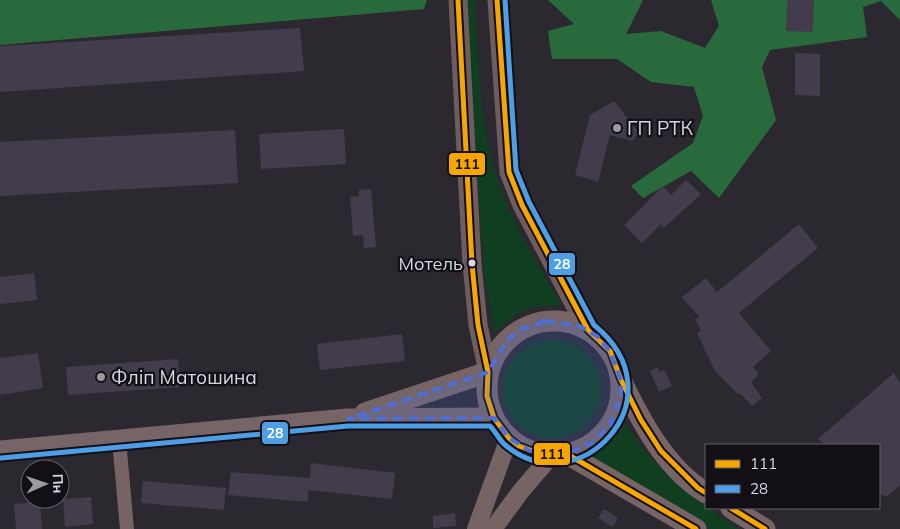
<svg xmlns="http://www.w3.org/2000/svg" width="900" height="529" font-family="Mulish,sans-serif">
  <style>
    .green { fill: #0f3f20 }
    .forest { fill: #296a3c }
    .building { fill: #423c4c }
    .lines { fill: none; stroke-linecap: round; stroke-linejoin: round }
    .minor { stroke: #766465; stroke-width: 14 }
    .tertiary { stroke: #766465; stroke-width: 18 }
    .secondary { stroke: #6d5d5f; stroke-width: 19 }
    .primary { stroke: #766466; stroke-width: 21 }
    .bus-1-casing { stroke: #121016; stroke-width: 9 }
    .bus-2-casing { stroke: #121016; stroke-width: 9 }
    .bus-1 { stroke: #f7a600; stroke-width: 5 }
    .bus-2 { stroke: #4d9ee5; stroke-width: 5 }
    .marked { fill: #4c70da; fill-opacity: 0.2; stroke: #4c70da; stroke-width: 4; stroke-dasharray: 10 6; stroke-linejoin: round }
    .poi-dot { fill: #9c9aa1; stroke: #121016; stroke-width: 2 }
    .bus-dot { fill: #d9d7df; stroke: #121016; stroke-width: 2 }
    .labels { text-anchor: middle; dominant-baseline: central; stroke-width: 4.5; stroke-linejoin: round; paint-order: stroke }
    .bus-label { font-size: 18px; fill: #d9d7df; stroke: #121016; text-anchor: end }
    .poi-label { font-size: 19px; fill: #d9d7df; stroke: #121016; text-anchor: start }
    .line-badge { stroke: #121016; stroke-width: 2 }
    .badge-label { font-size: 14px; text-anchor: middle; font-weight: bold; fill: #fff }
    .pale-badge-label { font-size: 14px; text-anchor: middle; font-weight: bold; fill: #111 }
  </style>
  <rect width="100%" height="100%" fill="#2b292f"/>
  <g class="green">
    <path d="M464,0H475C479,56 478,116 494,169C508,218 537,261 561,305L535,307L516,314L494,333L484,269Z"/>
    <circle cx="552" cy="389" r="49"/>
    <path d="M626,424C657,474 691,497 739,529H710L592,460L593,454L604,448Z"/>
  </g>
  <g class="forest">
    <path d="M0,0H427L424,9L0,45Z"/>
    <path d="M548,0H643L626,34L661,31L705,48L719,26L711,0H900V20L881,1L863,7L867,37L770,50L762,67L776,120L719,198L691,171L643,198L631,186L693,143L703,116L694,87L651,82L617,59H552L548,31L574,24Z"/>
  </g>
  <g class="building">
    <path d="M787,0H814L813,32L786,31Z"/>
    <path d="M300,28L304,71L0,92V46Z"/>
    <path d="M795,53L820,54V96L795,95Z"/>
    <path d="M614,101L639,133L632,141L610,135L598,182L575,175L590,115Z"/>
    <path d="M344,129L346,164L261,169L259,134Z"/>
    <path d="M235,130L238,183L0,196V142Z"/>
    <path d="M686,180L701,194L664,228L661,224L642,243L624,225L663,186L671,195Z"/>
    <path d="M371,189L376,247L364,248L363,235L353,236L350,197L359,196V190Z"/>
    <path d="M799,224L818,248L739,313L771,351L753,367L759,374L751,382L762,398L752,406L740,393L738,394L715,371L697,333L701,330L695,320L699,317L682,297L706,278L717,292Z"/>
    <path d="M34,273L37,300L0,304V277Z"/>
    <path d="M402,334L405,361L320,370L317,344Z"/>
    <path d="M38,353L43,388L0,395V358Z"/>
    <path d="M178,359L180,387L68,395L66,367Z"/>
    <path d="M658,367L660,372L664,370L672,386L659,392L650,371Z"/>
    <path d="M894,373L900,383V485L886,497L879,493V445H825L818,439Z"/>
    <path d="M311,463L395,473L392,499L308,490V502L228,495L231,472L310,478Z"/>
    <path d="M143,481L226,488L224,510L141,503Z"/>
    <path d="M91,497L93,524L65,527L63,499Z"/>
    <path d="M40,502L42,529H16L14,504Z"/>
    <path d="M604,509L618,518L613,527L598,518Z"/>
    <path d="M455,513L456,526L433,528V516Z"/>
  </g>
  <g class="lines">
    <path class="minor" d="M119,440L127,529"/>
    <g class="tertiary">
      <path d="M476,529L509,438"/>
      <path d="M493,529L521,491L552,455"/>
    </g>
    <g class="secondary">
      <path d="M458,0L472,264L478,325L488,372"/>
      <path d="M497,0L509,172L522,205L588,330"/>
    </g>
    <g class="primary">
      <circle cx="554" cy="388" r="67"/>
      <path d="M621,380C641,421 665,468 706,493"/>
      <path d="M365,413L488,372"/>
      <path d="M0,451L348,419L494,418"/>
      <path d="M567,454L696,529"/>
      <path d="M731,508L765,529"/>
    </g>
    <defs>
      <g id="bus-1">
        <path d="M458,0L472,264L478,325L488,372L487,396L494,418L509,438L519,446L541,454H567L696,529"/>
        <path d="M497,0L509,172L522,205L588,330L610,351L621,380L641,420L661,451L698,488L706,493"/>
        <path d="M731,508L765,529"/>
      </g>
      <path id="bus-2" d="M1,458L348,426H490C495,431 499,439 504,444C578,508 683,397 594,325L529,202L516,170L505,0"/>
    </defs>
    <use href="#bus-1" class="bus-1-casing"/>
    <use href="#bus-2" class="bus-2-casing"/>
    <use href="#bus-1" class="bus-1"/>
    <use href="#bus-2" class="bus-2"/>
  </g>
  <path class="marked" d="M545,321L578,325L597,336L610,351L621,380V395L611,424L592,443L567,454L530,451L509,438L494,418L348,419L488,372L507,340L521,329Z"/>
  <g class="poi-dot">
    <circle cx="617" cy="128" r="5"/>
    <circle cx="101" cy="377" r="5"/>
  </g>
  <circle class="bus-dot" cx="472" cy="263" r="4.5"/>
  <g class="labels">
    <g class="bus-label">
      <text x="463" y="263">Мотель</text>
    </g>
    <g class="poi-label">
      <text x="627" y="128">ГП РТК</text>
      <text x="111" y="377">Фліп Матошина</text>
    </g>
  </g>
  <g class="line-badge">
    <rect x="448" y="152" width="38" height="24" rx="5" fill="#f7a600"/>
    <rect x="548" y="252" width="28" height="24" rx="5" fill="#4d9ee5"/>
    <rect x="261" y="421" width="28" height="24" rx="5" fill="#4d9ee5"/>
    <rect x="533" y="442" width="38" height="24" rx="5" fill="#f7a600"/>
  </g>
  <g class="badge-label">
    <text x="562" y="269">28</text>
    <text x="275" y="438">28</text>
  </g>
  <g class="pale-badge-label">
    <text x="467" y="169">111</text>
    <text x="552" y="459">111</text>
  </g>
  <rect x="705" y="444" width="175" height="65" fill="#121016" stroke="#626066"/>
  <rect x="715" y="460" width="25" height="8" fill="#f7a600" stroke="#626066"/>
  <text x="750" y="469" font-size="15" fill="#d9d7df">111</text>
  <rect x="715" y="485" width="25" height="8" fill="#4d9ee5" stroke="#626066"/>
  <text x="750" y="494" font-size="15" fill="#d9d7df">28</text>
  <g transform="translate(45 484) rotate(88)"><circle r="24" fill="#121016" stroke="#626066"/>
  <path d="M0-4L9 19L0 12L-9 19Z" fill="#9c9aa1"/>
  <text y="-8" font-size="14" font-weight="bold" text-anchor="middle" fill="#d9d7df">Пн</text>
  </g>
</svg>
